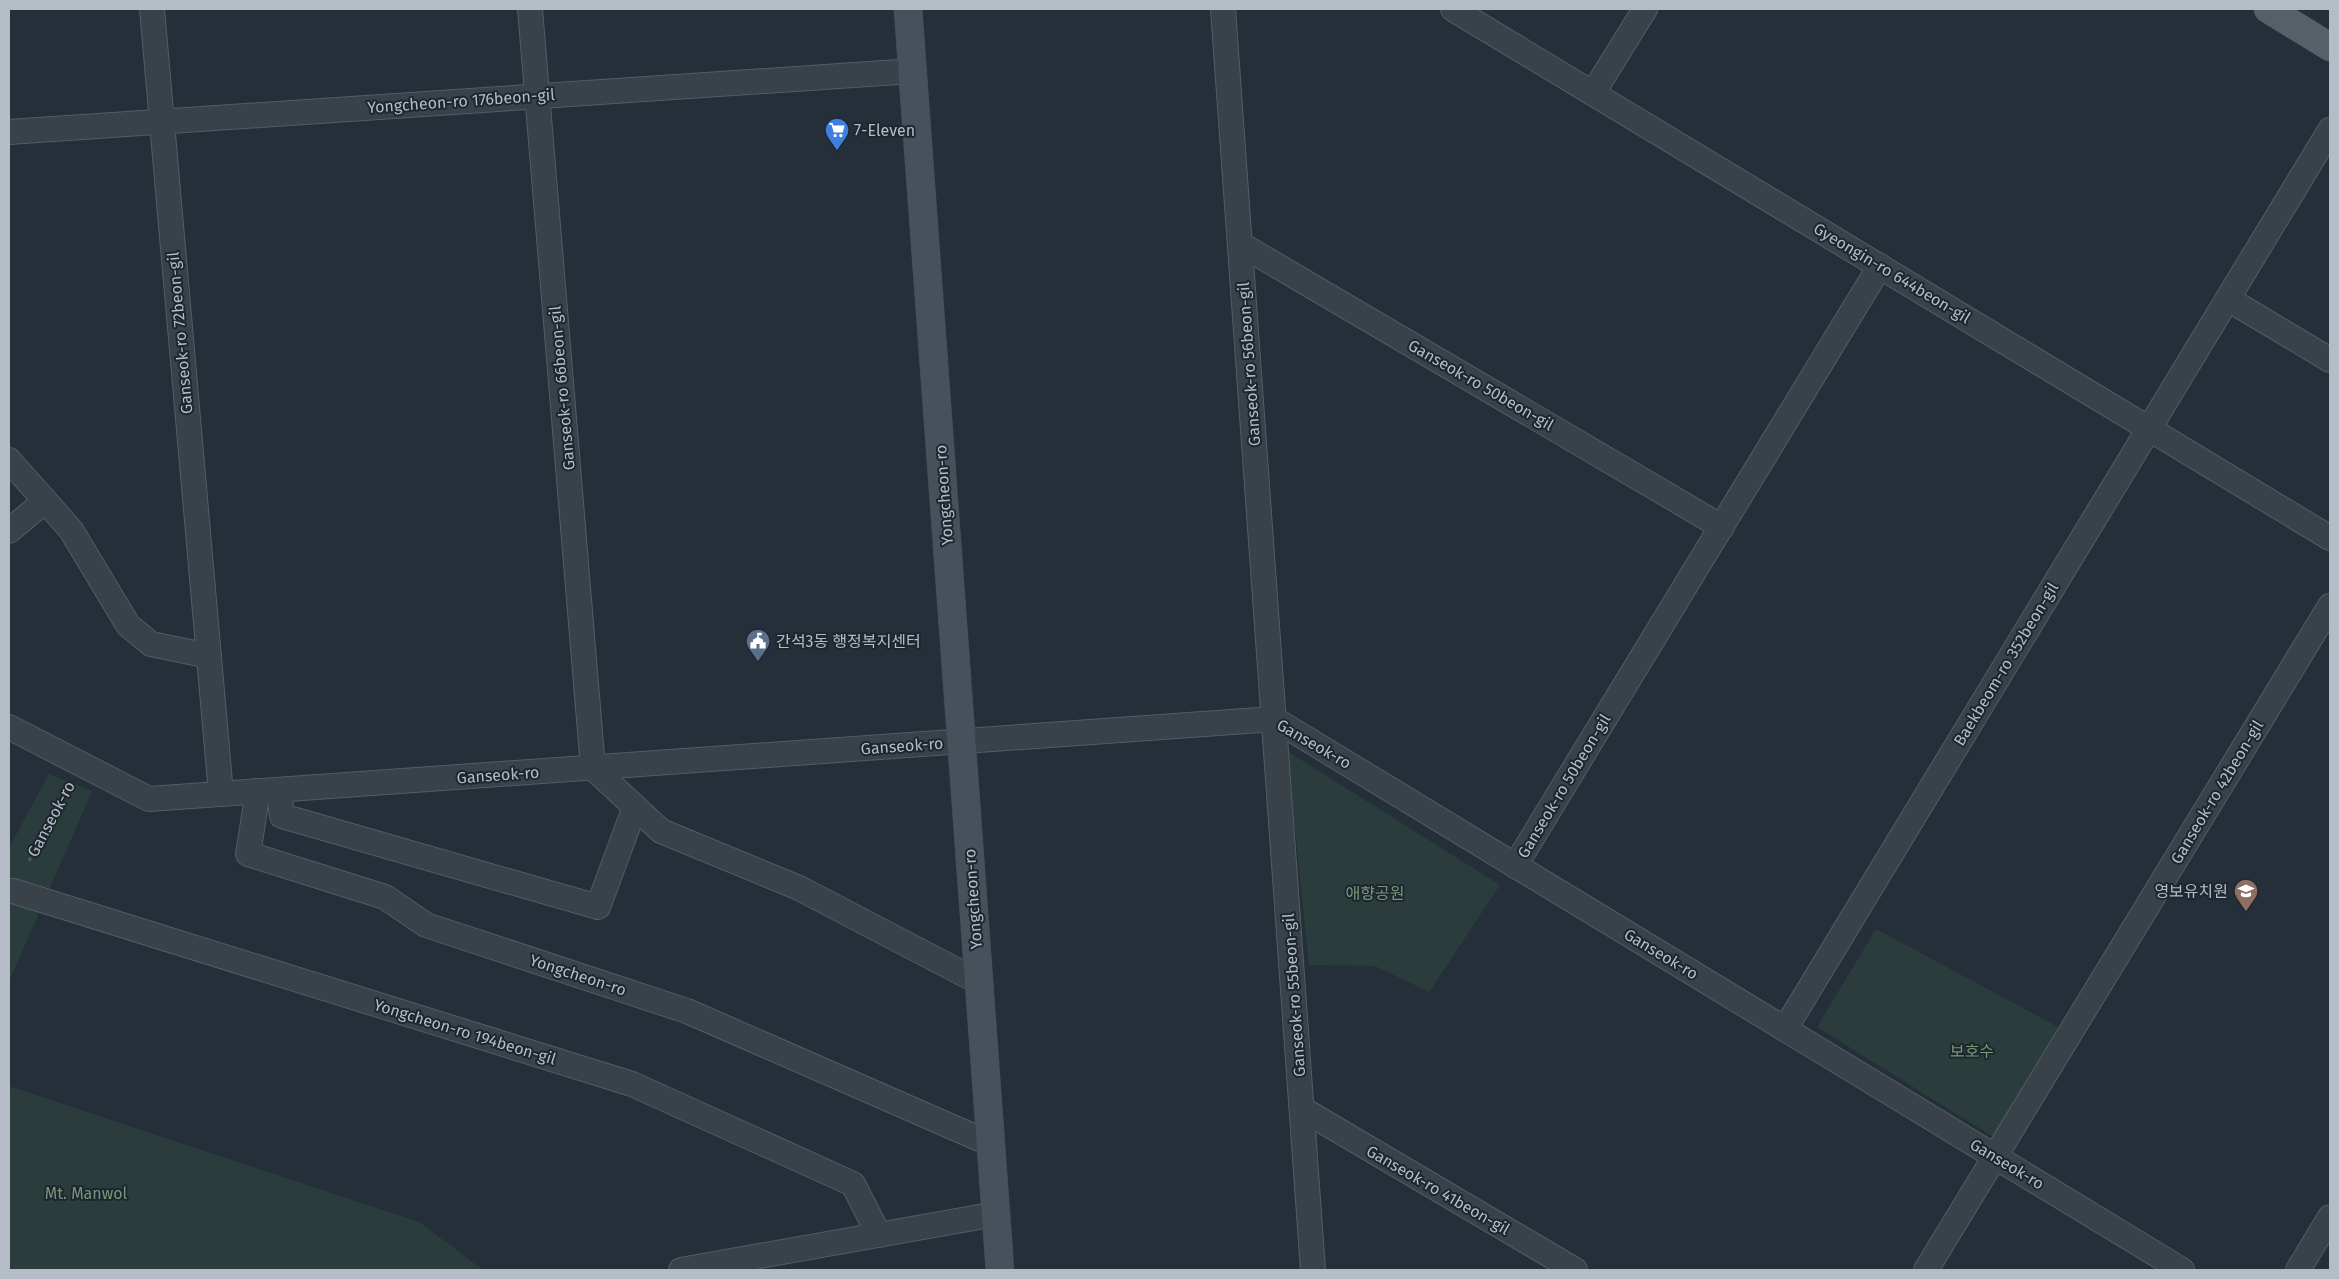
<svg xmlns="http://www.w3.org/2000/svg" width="2339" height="1279" font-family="'Fira Sans','Noto Sans KR',sans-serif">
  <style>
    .green { fill: #2a3d3c }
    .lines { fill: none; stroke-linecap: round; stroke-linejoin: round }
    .lane-casing { stroke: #545c64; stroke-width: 26 }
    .secondary-casing { stroke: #424a52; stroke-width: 29 }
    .primary-casing { stroke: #424a52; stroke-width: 29 }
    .path { stroke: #475859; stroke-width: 3; stroke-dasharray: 4 4; stroke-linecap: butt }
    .lane { stroke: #394149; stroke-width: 24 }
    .secondary { stroke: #47515c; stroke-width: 28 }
    .primary { stroke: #576069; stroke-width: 28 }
    .labels { text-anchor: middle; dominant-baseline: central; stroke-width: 4; stroke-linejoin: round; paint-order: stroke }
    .street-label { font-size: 16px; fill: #b4bcc5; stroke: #1e262e }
    .poi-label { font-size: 16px; fill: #b4bcc5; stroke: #1e262e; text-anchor: start }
    .park-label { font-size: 16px; fill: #75987a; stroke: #1e262e }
  </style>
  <rect width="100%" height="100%" fill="#252f39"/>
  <g class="green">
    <path d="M1287,751L1500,885L1429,992L1375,966L1309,965Z"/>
    <path d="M49,774L92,791L9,982V848Z"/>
    <path d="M1876,929L2058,1027L1995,1138L1817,1027Z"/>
    <path d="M9,1086L419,1222L483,1270H9Z"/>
  </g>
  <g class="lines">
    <defs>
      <g id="lane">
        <path d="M152,9L221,794"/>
        <path d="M530,9L593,768L661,831L799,888L979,982"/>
        <path d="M1223,9L1313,1270"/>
        <path d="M1453,9L2330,538"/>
        <path d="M1593,93L1645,9"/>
        <path d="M9,132L913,71"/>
        <path d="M1240,244L1722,527"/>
        <path d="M2228,299L2330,360"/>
        <path d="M9,460L71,530L128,625L151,644L209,656"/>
        <path d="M9,531L45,501"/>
        <path d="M9,727L149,799L1274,719L2182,1270"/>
        <path d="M279,790L282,816L598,907L635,807"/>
        <path d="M258,791L248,854L385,897L426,925L687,1011L991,1144"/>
        <path d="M1515,866L1880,266"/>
        <path d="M13,891L632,1084L853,1184L879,1235"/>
        <path d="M1785,1029L2330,130"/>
        <path d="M1302,1109L1575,1270"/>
        <path d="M681,1270L996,1214"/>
        <path d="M1926,1270L2330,606"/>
        <path d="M2298,1270L2330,1217"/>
      </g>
      <path id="secondary" d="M908,9L1000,1270"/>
      <path id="primary" d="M2268,9L2330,47"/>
    </defs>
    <use href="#lane" class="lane-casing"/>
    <use href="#secondary" class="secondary-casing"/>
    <use href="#primary" class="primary-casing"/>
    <path class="path" d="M29,861L65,794"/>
    <use href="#lane" class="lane"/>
    <use href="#secondary" class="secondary"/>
    <use href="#primary" class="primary"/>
  </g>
  <defs>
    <symbol id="supermarket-pin" viewBox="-11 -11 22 30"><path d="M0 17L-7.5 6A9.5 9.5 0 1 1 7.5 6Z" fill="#3f7fe0" stroke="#1e262e"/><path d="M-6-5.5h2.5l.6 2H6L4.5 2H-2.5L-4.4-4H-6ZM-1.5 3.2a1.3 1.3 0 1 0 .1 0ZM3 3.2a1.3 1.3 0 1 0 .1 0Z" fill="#fff"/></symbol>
    <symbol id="civic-pin" viewBox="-11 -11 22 30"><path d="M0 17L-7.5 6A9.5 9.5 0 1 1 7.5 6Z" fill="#5c6f8a" stroke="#1e262e"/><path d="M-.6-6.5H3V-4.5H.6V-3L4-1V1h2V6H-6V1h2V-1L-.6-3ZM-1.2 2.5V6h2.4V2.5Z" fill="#fff"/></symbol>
    <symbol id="school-pin" viewBox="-11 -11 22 30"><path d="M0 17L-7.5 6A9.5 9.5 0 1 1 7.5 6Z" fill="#8d6e63" stroke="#1e262e"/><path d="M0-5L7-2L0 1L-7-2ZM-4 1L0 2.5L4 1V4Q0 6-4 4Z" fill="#fff"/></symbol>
  </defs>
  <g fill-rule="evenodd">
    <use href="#supermarket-pin" x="823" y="116" width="28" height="38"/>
    <use href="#civic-pin" x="744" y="627" width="28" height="38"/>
    <use href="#school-pin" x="2232" y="877" width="28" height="38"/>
  </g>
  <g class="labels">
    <g class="street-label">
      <text transform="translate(461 101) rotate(-4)">Yongcheon-ro 176beon-gil</text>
      <text transform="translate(1892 273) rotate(31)">Gyeongin-ro 644beon-gil</text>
      <text transform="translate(180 333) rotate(-95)">Ganseok-ro 72beon-gil</text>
      <text transform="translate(1249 364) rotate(-94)">Ganseok-ro 56beon-gil</text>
      <text transform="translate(1481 385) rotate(30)">Ganseok-ro 50beon-gil</text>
      <text transform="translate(562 388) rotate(-95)">Ganseok-ro 66beon-gil</text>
      <text transform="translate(944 495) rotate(-94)">Yongcheon-ro</text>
      <text transform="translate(2006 664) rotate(-59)">Baekbeom-ro 352beon-gil</text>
      <text transform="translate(1314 744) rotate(30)">Ganseok-ro</text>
      <text transform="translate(902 746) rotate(-4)">Ganseok-ro</text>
      <text transform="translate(498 775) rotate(-4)">Ganseok-ro</text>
      <text transform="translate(1564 786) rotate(-59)">Ganseok-ro 50beon-gil</text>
      <text transform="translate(2217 792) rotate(-59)">Ganseok-ro 42beon-gil</text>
      <text transform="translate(51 819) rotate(-62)">Ganseok-ro</text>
      <text transform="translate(973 899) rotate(-94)">Yongcheon-ro</text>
      <text transform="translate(1661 954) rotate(31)">Ganseok-ro</text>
      <text transform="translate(578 975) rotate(18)">Yongcheon-ro</text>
      <text transform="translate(1294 995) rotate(-94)">Ganseok-ro 55beon-gil</text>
      <text transform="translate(465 1032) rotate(17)">Yongcheon-ro 194beon-gil</text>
      <text transform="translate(2007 1164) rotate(31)">Ganseok-ro</text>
      <text transform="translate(1438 1190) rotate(30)">Ganseok-ro 41beon-gil</text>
    </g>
    <g class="poi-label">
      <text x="854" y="130">7-Eleven</text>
      <text x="776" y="641">간석3동 행정복지센터</text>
      <text x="2228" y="891" text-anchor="end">영보유치원</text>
    </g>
    <g class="park-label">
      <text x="1375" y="893">애향공원</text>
      <text x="1972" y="1051">보호수</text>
      <text x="86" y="1193">Mt. Manwol</text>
    </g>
  </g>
  <rect width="2339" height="1279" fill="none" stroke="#b4bcc5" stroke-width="20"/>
</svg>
